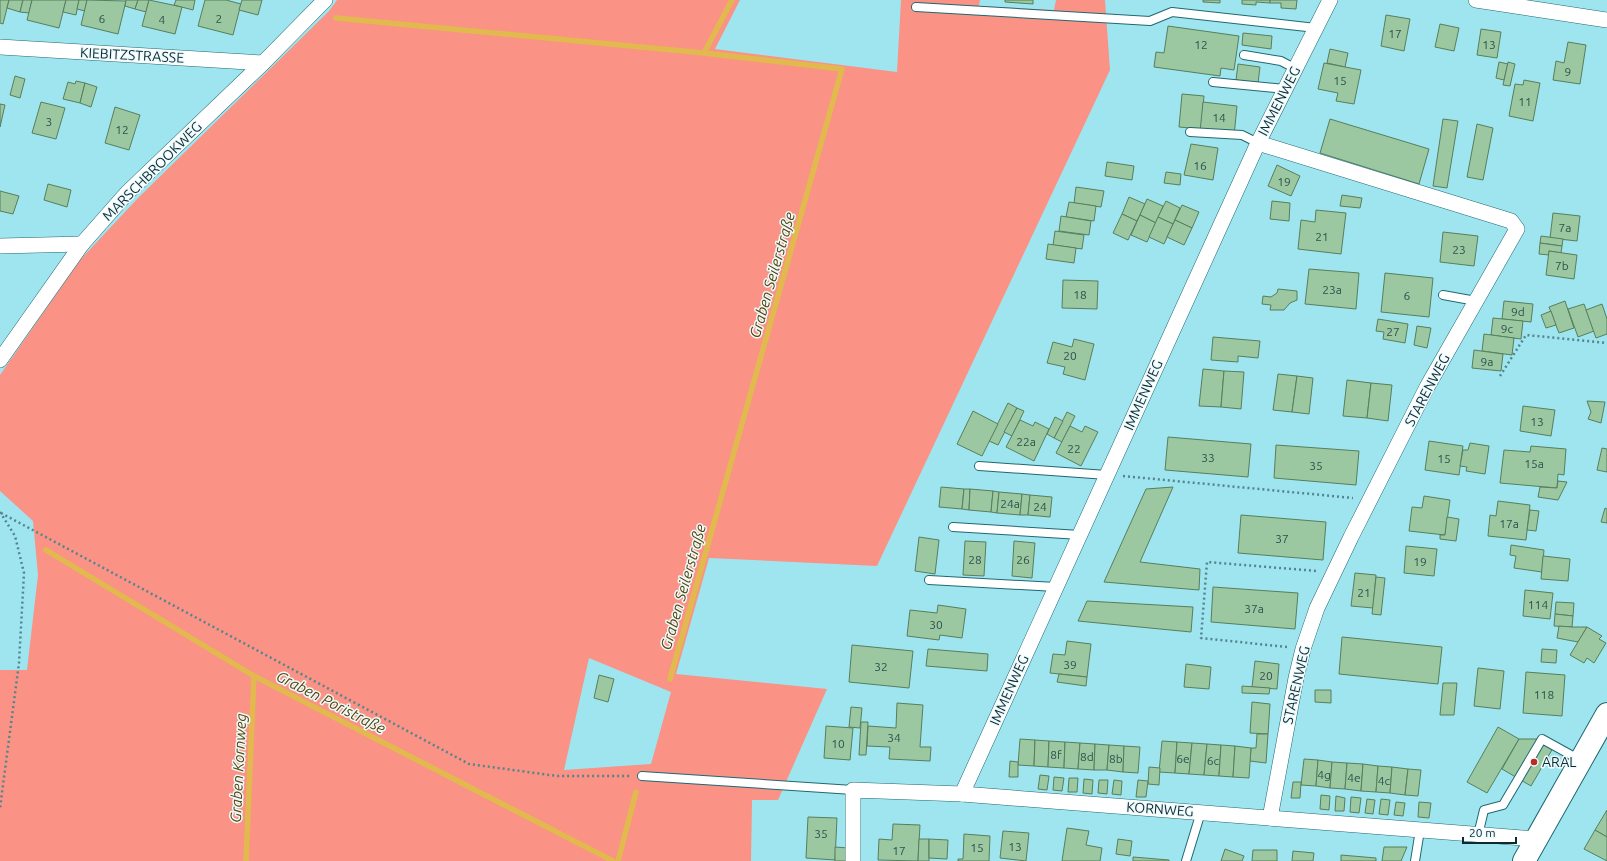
<svg xmlns="http://www.w3.org/2000/svg" width="1607" height="861" font-family="Ubuntu,sans-serif">
  <style>
    .green { fill: #fa9285; fill-rule: evenodd }
    .lines { fill: none; stroke-linecap: round; stroke-linejoin: round }
    .stream { stroke: #e2b94e; stroke-width: 5.5 }
    .building { fill: #9bc7a1; stroke: #567f5c }
    .service-casing { stroke: #1f6872; stroke-width: 10 }
    .minor-casing { stroke: #1f6872; stroke-width: 16 }
    .secondary-casing { stroke: #1f6872; stroke-width: 24 }
    .path { stroke: #54858d; stroke-width: 2.5; stroke-dasharray: 2 3; stroke-linecap: butt }
    .service { stroke: #fff; stroke-width: 8 }
    .minor { stroke: #fff; stroke-width: 15 }
    .secondary { stroke: #fff; stroke-width: 22 }
    .poi-dot { fill: #ba2b25; stroke: #eefbfe; stroke-width: 1.5 }
    .labels { text-anchor: middle; dominant-baseline: central; stroke-width: 3; stroke-linejoin: round; paint-order: stroke }
    .number-label { font-size: 12px; fill: #30514c }
    .street-label { font-size: 14px; fill: #0d2a2f; stroke: #eefbfe }
    .poi-label { font-size: 14px; fill: #0d2a2f; stroke: #eefbfe; text-anchor: start }
    .water-label { font-size: 15px; font-style: italic; fill: #584405; stroke: #eefbfe }
  </style>
  <rect width="100%" height="100%" fill="#9fe5f0"/>
  <path class="green" d="M337,0H740L715,49L897,72L901,0H980L979,6L1054,10L1056,0H1105L1110,70L877,566L709,558L676,674L827,689L778,800H752L751,861H0V670H27L38,575L33,521L0,491V375L80,260L138,198L329,11ZM589,658L671,692L651,764L564,770Z"/>
  <g class="lines">
    <g class="stream">
      <path d="M336,18L704,53"/>
      <path d="M46,550L254,676L613,861"/>
      <path d="M670,679L842,69L704,53L732,0"/>
      <path d="M246,861L254,676"/>
      <path d="M618,861L636,792"/>
    </g>
  </g>
  <g class="building">
    <path d="M0,0H9L3,24L0,23Z"/>
    <path d="M9,0H23L20,12L7,8Z"/>
    <path d="M23,0H32L29,13L20,12Z"/>
    <path d="M32,0H66L59,28L27,20Z"/>
    <path d="M66,0H79L76,15L63,12Z"/>
    <path d="M79,0H87L85,11L77,9Z"/>
    <path d="M87,0L126,1L118,34L81,25Z"/>
    <path d="M126,0H138L135,9L125,6Z"/>
    <path d="M138,0H149L146,12L135,9Z"/>
    <path d="M149,0L182,7L175,34L142,26Z"/>
    <path d="M176,0H195L193,10L174,5Z"/>
    <path d="M205,0H226L241,4L233,35L198,26Z"/>
    <path d="M242,0H262L258,15L239,10Z"/>
    <path d="M1005,0H1033V4L1005,2Z"/>
    <path d="M1203,0H1220V3L1203,2Z"/>
    <path d="M1242,0H1270V3L1256,2V5L1242,4Z"/>
    <path d="M1270,0H1297L1296,9L1281,8V3H1270Z"/>
    <path d="M1386,15L1410,19L1404,51L1381,46Z"/>
    <path d="M1440,24L1459,28L1454,51L1435,47Z"/>
    <path d="M1168,26L1239,36L1234,70L1221,68L1220,76L1154,67L1156,52L1164,53Z"/>
    <path d="M1481,29L1501,32L1497,58L1477,55Z"/>
    <path d="M1243,33L1272,36L1271,49L1242,45Z"/>
    <path d="M1568,42L1586,45L1580,84L1553,80L1556,61L1564,63Z"/>
    <path d="M1330,49L1348,53L1345,67L1327,63Z"/>
    <path d="M1499,62L1508,64L1504,80L1496,78Z"/>
    <path d="M1508,62L1515,64L1510,86L1503,85Z"/>
    <path d="M1324,63L1361,70L1354,104L1336,101L1338,93L1318,89Z"/>
    <path d="M1238,64L1260,67L1258,83L1236,80Z"/>
    <path d="M15,76L25,79L20,98L10,95Z"/>
    <path d="M1524,80L1540,83L1533,121L1509,116L1515,84L1523,85Z"/>
    <path d="M76,81L85,83L80,103L63,99L68,82L75,84Z"/>
    <path d="M85,83L97,87L91,107L80,103Z"/>
    <path d="M1182,94L1204,96L1201,129L1179,127Z"/>
    <path d="M41,102L65,108L56,139L32,133Z"/>
    <path d="M1203,102L1237,106L1234,136L1200,132Z"/>
    <path d="M0,104L5,105L0,127Z"/>
    <path d="M115,107L140,115L129,150L105,143Z"/>
    <path d="M1330,119L1429,149L1419,184L1320,153Z"/>
    <path d="M1443,119L1458,121L1447,188L1433,186Z"/>
    <path d="M1477,124L1493,128L1483,180L1467,177Z"/>
    <path d="M1191,144L1218,148L1213,180L1184,175Z"/>
    <path d="M1107,162L1134,166L1132,180L1105,176Z"/>
    <path d="M1277,165L1300,176L1291,196L1268,186Z"/>
    <path d="M1166,172L1181,174L1180,185L1164,183Z"/>
    <path d="M48,184L71,190L67,207L44,200Z"/>
    <path d="M1076,187L1104,191L1101,207L1074,203Z"/>
    <path d="M0,191L19,196L13,214L0,211Z"/>
    <path d="M1342,195L1362,198L1360,208L1340,206Z"/>
    <path d="M1129,197L1145,204L1137,221L1122,214Z"/>
    <path d="M1147,199L1163,206L1156,223L1140,215Z"/>
    <path d="M1166,201L1180,208L1173,224L1158,217Z"/>
    <path d="M1272,201L1290,203L1289,221L1270,219Z"/>
    <path d="M1069,202L1096,206L1094,221L1066,217Z"/>
    <path d="M1182,205L1199,212L1192,228L1175,220Z"/>
    <path d="M1316,210L1346,213L1341,254L1298,249L1301,220L1315,222Z"/>
    <path d="M1553,213L1580,216L1577,241L1550,238Z"/>
    <path d="M1122,214L1137,221L1128,240L1113,233Z"/>
    <path d="M1140,215L1156,223L1147,242L1131,235Z"/>
    <path d="M1061,216L1091,221L1089,235L1059,231Z"/>
    <path d="M1158,217L1173,224L1164,244L1149,237Z"/>
    <path d="M1175,220L1192,228L1184,245L1167,237Z"/>
    <path d="M1055,231L1084,235L1082,249L1053,245Z"/>
    <path d="M1443,232L1478,236L1474,266L1440,262Z"/>
    <path d="M1541,236L1563,239L1562,246L1540,243Z"/>
    <path d="M1540,243L1562,246L1561,253L1549,251V255L1539,254Z"/>
    <path d="M1048,244L1076,248L1074,263L1046,259Z"/>
    <path d="M1549,251L1577,255L1574,279L1546,275Z"/>
    <path d="M1309,269L1359,273L1356,309L1305,304Z"/>
    <path d="M1385,273L1433,278L1429,317L1381,312Z"/>
    <path d="M1063,280L1098,281L1097,309L1062,308Z"/>
    <path d="M1278,289L1297,291V300L1290,303L1284,310H1270L1271,305L1262,304L1263,296L1271,297L1277,293Z"/>
    <path d="M1504,301L1533,304L1531,322L1502,319Z"/>
    <path d="M1565,301L1574,328L1559,333L1549,307Z"/>
    <path d="M1584,304L1594,331L1578,337L1568,309Z"/>
    <path d="M1602,304L1607,319V334L1596,338L1586,310Z"/>
    <path d="M1551,311L1556,325L1546,328L1541,315Z"/>
    <path d="M1493,318L1523,321L1521,339L1491,335Z"/>
    <path d="M1378,319L1408,324L1405,343L1383,339L1384,332L1376,331Z"/>
    <path d="M1417,326L1431,328L1427,348L1414,345Z"/>
    <path d="M1484,334L1514,338L1512,355L1482,351Z"/>
    <path d="M1213,337L1260,341L1258,358L1238,356V362L1211,360Z"/>
    <path d="M1074,339L1094,344L1085,380L1063,374L1065,367L1047,363L1053,342L1072,347Z"/>
    <path d="M1474,350L1503,354L1501,371L1472,368Z"/>
    <path d="M1203,369L1224,371L1221,407L1199,406Z"/>
    <path d="M1224,371L1244,372L1241,409L1221,407Z"/>
    <path d="M1278,374L1297,376L1292,412L1273,410Z"/>
    <path d="M1297,376L1313,378L1309,414L1292,412Z"/>
    <path d="M1347,380L1371,383L1367,418L1343,416Z"/>
    <path d="M1371,383L1392,385L1388,421L1367,418Z"/>
    <path d="M1587,401L1605,402L1601,423L1588,419L1591,412Z"/>
    <path d="M1008,403L1017,408L998,445L989,441Z"/>
    <path d="M1523,406L1555,410L1551,436L1520,431Z"/>
    <path d="M1017,408L1024,411L1012,436L1004,432Z"/>
    <path d="M973,411L998,424L982,456L957,444Z"/>
    <path d="M1067,412L1075,416L1062,442L1054,438Z"/>
    <path d="M1055,417L1063,421L1054,438L1047,434Z"/>
    <path d="M1020,420L1033,426L1035,422L1049,429L1034,461L1006,447Z"/>
    <path d="M1070,426L1082,432L1085,426L1098,432L1081,466L1056,453Z"/>
    <path d="M1168,437L1251,444L1248,477L1165,470Z"/>
    <path d="M1429,441L1463,446L1459,475L1425,470Z"/>
    <path d="M1470,443L1489,446L1485,474L1466,471L1467,467L1460,466L1463,450H1468Z"/>
    <path d="M1276,445L1359,451L1356,485L1274,478Z"/>
    <path d="M1531,446L1566,449L1564,475L1558,474L1557,488L1500,483L1504,450L1530,452Z"/>
    <path d="M1602,448L1607,449V472L1597,470Z"/>
    <path d="M1558,481L1567,482L1558,500L1538,497L1540,487L1557,488Z"/>
    <path d="M941,487L964,489L962,509L939,507Z"/>
    <path d="M1173,487L1140,562L1200,569L1199,590L1104,582L1146,489Z"/>
    <path d="M964,489H970L969,510L962,509Z"/>
    <path d="M970,489L993,491L991,512L969,510Z"/>
    <path d="M993,491L999,492L997,513L991,512Z"/>
    <path d="M999,492L1022,494L1020,515L997,513Z"/>
    <path d="M1022,494L1030,495L1028,515H1020Z"/>
    <path d="M1030,495L1052,497L1050,517L1028,515Z"/>
    <path d="M1424,496L1450,500L1445,535L1409,531L1412,507L1422,508Z"/>
    <path d="M1498,501L1530,505L1526,540L1488,536L1490,515L1496,516Z"/>
    <path d="M1605,508L1607,509V523L1601,522Z"/>
    <path d="M1530,510L1539,511L1536,531L1527,530Z"/>
    <path d="M1241,515L1326,522L1323,560L1238,553Z"/>
    <path d="M1447,517L1459,519L1456,541L1440,539V535H1445Z"/>
    <path d="M919,537L939,540L935,574L915,571Z"/>
    <path d="M965,541L986,542L984,576L963,575Z"/>
    <path d="M1014,541L1035,543L1032,578L1012,576Z"/>
    <path d="M1511,545L1544,550L1542,572L1514,568L1516,556L1510,555Z"/>
    <path d="M1406,546L1437,549L1434,576L1404,573Z"/>
    <path d="M1543,556L1570,559L1568,581L1541,579Z"/>
    <path d="M1355,573L1376,575L1373,608L1351,606Z"/>
    <path d="M1376,577L1385,578L1381,615L1372,614Z"/>
    <path d="M1213,587L1298,593L1295,629L1211,622Z"/>
    <path d="M1525,590L1553,593L1550,619L1523,616Z"/>
    <path d="M1087,601L1193,607L1191,632L1078,621Z"/>
    <path d="M1556,602L1574,603L1573,616L1555,614Z"/>
    <path d="M938,605L966,609L962,638L940,635L939,640L907,636L910,610L937,613Z"/>
    <path d="M1555,614L1573,616L1572,627L1554,626Z"/>
    <path d="M1559,626L1572,627H1587L1578,642L1557,638Z"/>
    <path d="M1587,627L1602,636L1599,639L1606,643L1594,663L1587,658L1584,663L1570,655Z"/>
    <path d="M1342,637L1442,647L1438,684L1339,674Z"/>
    <path d="M1067,641L1091,644L1087,677L1050,673L1053,654L1065,655Z"/>
    <path d="M852,645L913,651L909,688L849,682Z"/>
    <path d="M928,649L988,654L987,671L926,666Z"/>
    <path d="M1542,649L1557,650L1556,663L1541,662Z"/>
    <path d="M1255,661L1279,664L1277,689L1252,687Z"/>
    <path d="M1186,664L1211,667L1209,689L1184,687Z"/>
    <path d="M1478,668L1504,671L1500,709L1474,706Z"/>
    <path d="M1526,672L1565,675L1562,716L1523,713Z"/>
    <path d="M1059,674L1087,677L1086,686L1057,682Z"/>
    <path d="M599,675L614,679L608,702L594,698Z"/>
    <path d="M1443,683H1457L1454,715H1440Z"/>
    <path d="M1242,686L1270,688L1269,694L1242,693Z"/>
    <path d="M1315,690H1331V703L1315,702Z"/>
    <path d="M1252,702L1270,704L1268,734L1250,733Z"/>
    <path d="M897,703L923,705L920,747H931L930,761L889,759L890,747L867,746L868,726L896,728Z"/>
    <path d="M851,707L862,708L860,728L849,727Z"/>
    <path d="M861,722H868L866,755H859Z"/>
    <path d="M826,726L853,728L850,760L824,758Z"/>
    <path d="M1498,727L1519,739L1487,793L1467,782Z"/>
    <path d="M1257,734H1268L1266,763L1250,761L1251,748H1256Z"/>
    <path d="M1020,739L1035,740L1034,766L1018,765Z"/>
    <path d="M1519,739H1537L1553,748L1531,786L1502,769Z"/>
    <path d="M1035,740L1049,741L1048,767L1034,766Z"/>
    <path d="M1049,741L1065,742L1064,768L1048,767Z"/>
    <path d="M1162,741L1177,742L1175,773L1159,772Z"/>
    <path d="M1065,742L1080,743L1078,769L1064,768Z"/>
    <path d="M1177,742L1192,743L1189,774L1175,773Z"/>
    <path d="M1080,743L1095,744L1094,770L1078,769Z"/>
    <path d="M1192,743L1207,744L1204,775L1189,774Z"/>
    <path d="M1095,744L1109,745L1107,770H1094Z"/>
    <path d="M1207,744L1221,745L1219,776L1204,775Z"/>
    <path d="M1109,745L1124,746L1123,772L1107,770Z"/>
    <path d="M1221,745L1235,746L1233,777L1219,776Z"/>
    <path d="M1124,746L1140,747L1138,773L1123,772Z"/>
    <path d="M1235,746L1251,748L1249,778L1233,777Z"/>
    <path d="M1304,759L1318,760L1316,786L1301,785Z"/>
    <path d="M1318,760L1332,762L1330,788L1316,786Z"/>
    <path d="M1010,761L1018,762V777H1009Z"/>
    <path d="M1332,762L1347,763L1345,789L1330,788Z"/>
    <path d="M1347,763L1363,764L1361,791L1345,789Z"/>
    <path d="M1363,764L1378,766L1376,792L1361,791Z"/>
    <path d="M1378,766L1392,767L1390,793L1376,792Z"/>
    <path d="M1149,767L1160,768L1159,785L1148,784Z"/>
    <path d="M1392,767L1408,769L1405,795L1390,793Z"/>
    <path d="M1408,769L1421,770L1418,796L1405,795Z"/>
    <path d="M1040,775L1049,776L1047,790L1038,789Z"/>
    <path d="M1054,777L1064,778L1062,791L1053,790Z"/>
    <path d="M1069,778H1078L1077,792H1068Z"/>
    <path d="M1084,779L1093,780L1092,794L1083,793Z"/>
    <path d="M1099,780H1108L1107,794L1098,793Z"/>
    <path d="M1114,780L1122,781L1121,795L1112,794Z"/>
    <path d="M1138,780L1148,781L1146,797H1136Z"/>
    <path d="M1293,782H1301L1300,798H1291Z"/>
    <path d="M1321,795L1330,796L1329,810L1320,809Z"/>
    <path d="M1336,796L1345,798L1344,811H1335Z"/>
    <path d="M1351,797L1361,798L1359,813L1350,812Z"/>
    <path d="M1367,799L1375,800L1373,814L1365,813Z"/>
    <path d="M1381,799L1390,800L1388,815L1379,814Z"/>
    <path d="M1396,802L1405,803L1403,816L1394,815Z"/>
    <path d="M1419,802L1431,803L1429,818L1418,817Z"/>
    <path d="M1607,810V837L1595,830Z"/>
    <path d="M808,817L837,818L835,860L806,858Z"/>
    <path d="M893,824L920,825L918,861L878,860L879,839L892,840Z"/>
    <path d="M1067,828L1089,831L1086,845L1102,848L1100,861H1062Z"/>
    <path d="M1595,830L1607,837V861L1584,849Z"/>
    <path d="M1003,831L1029,833L1026,861L1000,858Z"/>
    <path d="M964,834L990,836L989,861H958V859H963Z"/>
    <path d="M919,839H929V861H918Z"/>
    <path d="M929,839L948,840L947,859L929,858Z"/>
    <path d="M1118,839L1132,841L1130,856L1116,854Z"/>
    <path d="M835,847L848,848L847,861H835Z"/>
    <path d="M1384,847H1407L1401,861H1382Z"/>
    <path d="M1225,849L1244,856L1242,861H1221Z"/>
    <path d="M1253,850H1277V861H1252Z"/>
    <path d="M1293,851L1314,853L1313,861H1292Z"/>
    <path d="M1341,855L1376,858V861H1341Z"/>
    <path d="M1133,857L1169,860V861H1133Z"/>
  </g>
  <g class="lines">
    <defs>
      <g id="service">
        <path d="M916,7L1150,21L1172,12L1316,28"/>
        <path d="M1244,55L1281,61L1296,69"/>
        <path d="M1213,82L1285,89"/>
        <path d="M1190,132L1242,135L1258,143"/>
        <path d="M1443,295L1476,301"/>
        <path d="M979,466L1107,475"/>
        <path d="M953,527L1080,535"/>
        <path d="M929,580L1056,587"/>
        <path d="M642,776L853,790"/>
        <path d="M1478,835L1484,810L1503,805L1542,739L1580,760"/>
        <path d="M1186,861L1201,812"/>
        <path d="M1415,861L1420,830"/>
      </g>
      <g id="minor">
        <path d="M1476,0L1607,20"/>
        <path d="M0,47L263,63"/>
        <path d="M1258,143L1511,221L1517,229L1427,387L1351,537L1317,608L1303,649L1296,678L1270,818"/>
        <path d="M0,246L82,244"/>
        <path d="M0,360L82,244L127,193L263,63L325,0"/>
        <path d="M962,794L1258,143L1330,0"/>
        <path d="M853,861V790L962,794L1536,839"/>
      </g>
      <path id="secondary" d="M1524,861L1607,714"/>
    </defs>
    <use href="#service" class="service-casing"/>
    <use href="#minor" class="minor-casing"/>
    <use href="#secondary" class="secondary-casing"/>
    <g class="path">
      <path d="M1500,376L1526,335L1607,343"/>
      <path d="M1123,476L1353,498"/>
      <path d="M0,512L15,536L24,573L19,663L0,808"/>
      <path d="M1,513L469,764L557,776H631"/>
      <path d="M1287,647L1201,638L1207,562L1317,571"/>
    </g>
    <use href="#service" class="service"/>
    <use href="#minor" class="minor"/>
    <use href="#secondary" class="secondary"/>
  </g>
  <circle class="poi-dot" cx="1534" cy="762" r="4"/>
  <g class="labels">
    <g class="number-label">
      <text x="102" y="18">6</text>
      <text x="219" y="18">2</text>
      <text x="162" y="19">4</text>
      <text x="1395" y="33">17</text>
      <text x="1201" y="44">12</text>
      <text x="1489" y="44">13</text>
      <text x="1568" y="71">9</text>
      <text x="1340" y="80">15</text>
      <text x="1525" y="101">11</text>
      <text x="1219" y="117">14</text>
      <text x="49" y="121">3</text>
      <text x="122" y="129">12</text>
      <text x="1200" y="165">16</text>
      <text x="1284" y="181">19</text>
      <text x="1565" y="227">7a</text>
      <text x="1322" y="236">21</text>
      <text x="1459" y="249">23</text>
      <text x="1562" y="265">7b</text>
      <text x="1332" y="289">23a</text>
      <text x="1080" y="294">18</text>
      <text x="1407" y="295">6</text>
      <text x="1518" y="311">9d</text>
      <text x="1507" y="328">9c</text>
      <text x="1393" y="331">27</text>
      <text x="1070" y="355">20</text>
      <text x="1487" y="361">9a</text>
      <text x="1537" y="421">13</text>
      <text x="1026" y="441">22a</text>
      <text x="1074" y="448">22</text>
      <text x="1208" y="457">33</text>
      <text x="1444" y="458">15</text>
      <text x="1534" y="463">15a</text>
      <text x="1316" y="465">35</text>
      <text x="1010" y="503">24a</text>
      <text x="1040" y="506">24</text>
      <text x="1509" y="523">17a</text>
      <text x="1282" y="538">37</text>
      <text x="975" y="559">28</text>
      <text x="1023" y="559">26</text>
      <text x="1420" y="561">19</text>
      <text x="1364" y="592">21</text>
      <text x="1538" y="604">114</text>
      <text x="1254" y="608">37a</text>
      <text x="936" y="624">30</text>
      <text x="1070" y="664">39</text>
      <text x="881" y="666">32</text>
      <text x="1266" y="675">20</text>
      <text x="1544" y="694">118</text>
      <text x="894" y="737">34</text>
      <text x="838" y="743">10</text>
      <text x="1056" y="754">8f</text>
      <text x="1087" y="756">8d</text>
      <text x="1116" y="758">8b</text>
      <text x="1183" y="758">6e</text>
      <text x="1213" y="760">6c</text>
      <text x="1324" y="774">4g</text>
      <text x="1354" y="777">4e</text>
      <text x="1384" y="780">4c</text>
      <text x="821" y="833">35</text>
      <text x="1015" y="846">13</text>
      <text x="977" y="847">15</text>
      <text x="899" y="850">17</text>
    </g>
    <g class="street-label">
      <text transform="translate(132 55) rotate(3)">KIEBITZSTRASSE</text>
      <text transform="translate(1279 101) rotate(-63)">IMMENWEG</text>
      <text transform="translate(152 171) rotate(-45)">MARSCHBROOKWEG</text>
      <text transform="translate(1427 390) rotate(-62)">STARENWEG</text>
      <text transform="translate(1143 395) rotate(-66)">IMMENWEG</text>
      <text transform="translate(1296 685) rotate(-77)">STARENWEG</text>
      <text transform="translate(1009 690) rotate(-66)">IMMENWEG</text>
      <text transform="translate(1160 809) rotate(4)">KORNWEG</text>
    </g>
    <g class="poi-label">
      <text x="1542" y="762">ARAL</text>
    </g>
    <g class="water-label">
      <text transform="translate(772 275) rotate(-74)">Graben Seilerstraße</text>
      <text transform="translate(683 587) rotate(-74)">Graben Seilerstraße</text>
      <text transform="translate(331 702) rotate(27)">Graben Poristraße</text>
      <text transform="translate(238 768) rotate(-87)">Graben Kornweg</text>
    </g>
  </g>
  <path d="M1463 837v6h53v-6" fill="none" stroke="#0d2a2f" stroke-width="2"/>
  <text x="1469" y="837" font-size="12" fill="#0d2a2f" stroke="#eefbfe" stroke-width="3" paint-order="stroke">20 m</text>
</svg>
